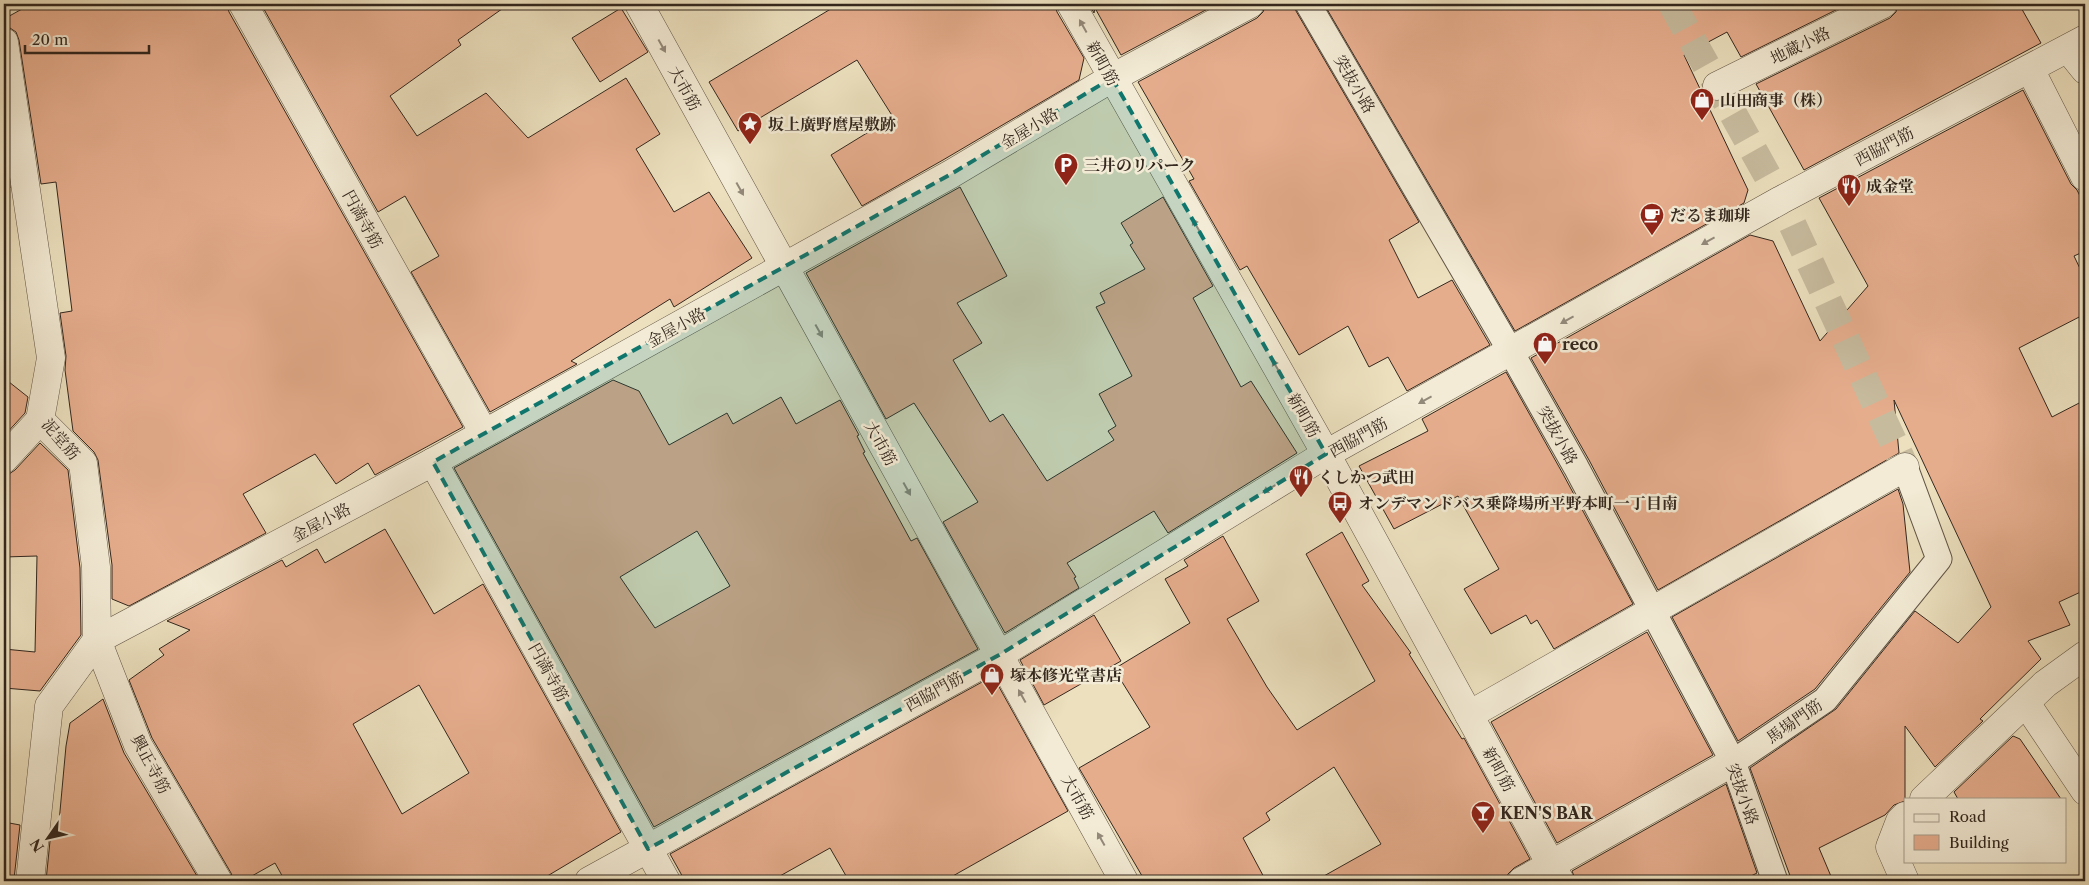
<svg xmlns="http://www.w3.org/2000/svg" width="2089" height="885" font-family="'Libre Caslon Text','Noto Serif JP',serif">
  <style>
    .building { fill: #e6ad8d; stroke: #33271e; fill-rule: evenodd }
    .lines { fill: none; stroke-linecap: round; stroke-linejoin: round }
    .pedestrian-tunnel { stroke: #c7bb9e; stroke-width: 28; stroke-dasharray: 28 14; stroke-linecap: butt }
    .service-casing { stroke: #615546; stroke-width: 27 }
    .pedestrian-casing { stroke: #615546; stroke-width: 29 }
    .minor-casing { stroke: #615546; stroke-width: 29 }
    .service { stroke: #f3ebd5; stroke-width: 25 }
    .pedestrian { stroke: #f3ebd5; stroke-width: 28 }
    .minor { stroke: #f3ebd5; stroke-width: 28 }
    .oneway { fill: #93897a }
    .marked { fill: #0f766e; fill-opacity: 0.2; stroke: #0f766e; stroke-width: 4; stroke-dasharray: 10 6; stroke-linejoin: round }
    .labels { text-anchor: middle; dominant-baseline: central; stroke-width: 5; stroke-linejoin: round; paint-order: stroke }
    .street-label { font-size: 16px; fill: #33271e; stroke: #f3ebd5 }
    .poi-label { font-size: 16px; font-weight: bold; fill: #33271e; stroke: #f3ebd5; text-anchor: start }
  </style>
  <rect width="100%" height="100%" fill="#ece0be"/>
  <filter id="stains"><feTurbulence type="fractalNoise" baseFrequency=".004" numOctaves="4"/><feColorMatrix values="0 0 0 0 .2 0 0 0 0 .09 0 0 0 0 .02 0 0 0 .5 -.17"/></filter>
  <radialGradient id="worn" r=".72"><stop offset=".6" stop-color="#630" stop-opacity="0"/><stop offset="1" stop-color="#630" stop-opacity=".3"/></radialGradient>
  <g class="building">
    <path d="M31,4H227L229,12L463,427L375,475L368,463L336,484L315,454L243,494L266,533L129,606L112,599V565L98,460L94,452L73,431L65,370L66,356L60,313L72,311L56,182L41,184L19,40L16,32L10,28L4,27V19Z"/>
    <path d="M261,4H509L458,40L461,45L390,96L417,136L486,93L528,138L626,78L660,134L636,149L674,212L709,192L752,258L674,307L670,299L571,361L577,364L490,412L411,272L439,256L405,196L378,212Z"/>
    <path d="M839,4H1055L1057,12L1084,58L1079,80L943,160L862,206L831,155L893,117L857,60L738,131L709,82Z"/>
    <path d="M1089,4H1217L1121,55L1095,8L1094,13Z"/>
    <path d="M1266,4H1294L1296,11L1419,222L1389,240L1418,298L1452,280L1490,345L1407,391L1388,357L1369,367L1348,326L1299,355L1247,266L1240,270L1189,181L1194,179L1138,82L1257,18L1263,12Z"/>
    <path d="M1324,4H1848L1741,57L1727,32L1684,55L1748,190L1744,203L1515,331Z"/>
    <path d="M1898,4H2019L2041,43L1804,170L1756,84L1890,18L1896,12Z"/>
    <path d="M621,8L648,52L600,82L572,38Z"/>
    <path d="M2023,90L2071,184L2077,190L2085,206V251L2074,256L2085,279V314L2019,348L2052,417L2085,400V590L2059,602L2070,625L2028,641L2041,659L1980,719L1983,721L1935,767L1905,726V801L1894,805L1885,815L1819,848L1833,881H1792L1750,768L1836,709L1915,611L1958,643L1991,607L1894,400L1899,453L1658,590L1589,460L1531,358L1750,235L1773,241L1820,341L1868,286L1819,198Z"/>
    <path d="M4,147L10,188L4,189Z"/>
    <path d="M960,187L1007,276L957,303L982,343L953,360L990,422L1003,414L1047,481L1114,440L1108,431L1116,426L1099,394L1132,376L1096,307L1105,303L1100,293L1145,269L1130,245L1133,243L1121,223L1163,197L1213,286L1193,298L1241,387L1251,381L1297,453L1168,533L1154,511L1067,563L1076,577L1074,578L1079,588L1005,633L943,522L978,502L914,403L886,419L806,273Z"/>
    <path d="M1506,372L1563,474L1633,604L1554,649L1537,620L1531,624L1526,615L1491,634L1464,589L1499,569L1458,496L1394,529L1359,466L1428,431L1422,419Z"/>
    <path d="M4,378L28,397L25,413L4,436Z"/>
    <path d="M613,380L639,391L669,445L727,413L733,424L781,397L796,424L840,400L859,435L857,436L865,452L863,453L911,541L917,538L978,649L654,827L454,468ZM697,531L730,586L655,628L620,577Z"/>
    <path d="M40,443L68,470L80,568L81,635L40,691L4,688V649L35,652L37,556L4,557V474H9L15,470Z"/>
    <path d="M1898,489L1903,504L1910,572L1815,689L1738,741L1672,617Z"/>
    <path d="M385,529L434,614L483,584L621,832L539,881H285L275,863L243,881H234L231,873L152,738L129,680L164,655L159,649L190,630L167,621L282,560L286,567L317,549L325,563ZM419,685L469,773L402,814L353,724Z"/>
    <path d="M1342,532L1369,581L1362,585L1411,653L1409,654L1462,739L1464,738L1530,859L1514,868L1508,874L1506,881H1315L1381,844L1334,767L1266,813L1270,820L1243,838L1266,881H1145L1079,768L1150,727L1114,669L1190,623L1165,579L1188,566L1184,560L1223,536L1259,601L1227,619L1267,687L1297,730L1375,681L1306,554Z"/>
    <path d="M1094,615L1121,661L1044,705L1020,660Z"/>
    <path d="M1647,632L1713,755L1557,843L1491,722Z"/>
    <path d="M993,676L1068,811L944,881H849L830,848L771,881H685L670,854Z"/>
    <path d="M103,699L124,753L200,881H46L51,831L58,833L66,746L70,723Z"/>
    <path d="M2013,736L2020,739L2061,799H1958L1954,792Z"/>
    <path d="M1726,784L1757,873L1741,881H1576L1572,871Z"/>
    <path d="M4,822L20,825L14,879L4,877Z"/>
  </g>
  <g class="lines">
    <path class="pedestrian-tunnel" d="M1672,4L1781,200L1905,467"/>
    <defs>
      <g id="service">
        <path d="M1308,4L1511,352L1576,467L1733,762L1775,881"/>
        <path d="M1733,762L1825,700L1939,559L1905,467"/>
      </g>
      <path id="pedestrian" d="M2068,49L2085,70"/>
      <g id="minor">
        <path d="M243,4L484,433"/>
        <path d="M639,4L1124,881"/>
        <path d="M1071,4L1326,454L1560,881"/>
        <path d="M4,42L51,358L40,420"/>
        <path d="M2030,69L2085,177"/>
        <path d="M1717,86L1883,4"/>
        <path d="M4,459L40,420"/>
        <path d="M433,462L666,881"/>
        <path d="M97,640L433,462L951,174L1112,78L1250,4"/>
        <path d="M97,640L138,745L218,881"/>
        <path d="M2026,703L2085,791"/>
        <path d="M1469,715L1905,467"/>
        <path d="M1924,799L2045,684L2085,655"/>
        <path d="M30,881L49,706L97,640L96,567L83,463L40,420"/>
        <path d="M589,881L999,655L1326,454L1781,200L2085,39"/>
        <path d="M1522,881L1733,762"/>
        <path d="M1905,881L1890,847L1900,821L1905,816"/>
      </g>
    </defs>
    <use href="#service" class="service-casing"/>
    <use href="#pedestrian" class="pedestrian-casing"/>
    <use href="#minor" class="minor-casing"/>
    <use href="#service" class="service"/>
    <use href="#pedestrian" class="pedestrian"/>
    <use href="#minor" class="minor"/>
  </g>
  <defs><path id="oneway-solid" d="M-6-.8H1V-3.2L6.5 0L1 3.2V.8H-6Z" transform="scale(1.25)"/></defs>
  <g class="oneway">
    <use href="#oneway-solid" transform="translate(1083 26) rotate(-119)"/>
    <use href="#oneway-solid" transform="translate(662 46) rotate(61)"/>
    <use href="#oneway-solid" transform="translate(740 189) rotate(61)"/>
    <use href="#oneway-solid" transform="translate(1196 225) rotate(-120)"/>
    <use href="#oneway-solid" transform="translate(1708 241) rotate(151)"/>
    <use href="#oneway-solid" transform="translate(1567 320) rotate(151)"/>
    <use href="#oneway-solid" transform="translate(819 331) rotate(61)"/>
    <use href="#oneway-solid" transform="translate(1276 366) rotate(-120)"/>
    <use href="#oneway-solid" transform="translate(1425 400) rotate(151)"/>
    <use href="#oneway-solid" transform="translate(907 489) rotate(61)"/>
    <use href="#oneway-solid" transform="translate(1269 489) rotate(149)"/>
    <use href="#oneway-solid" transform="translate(1022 696) rotate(-119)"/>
    <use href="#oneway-solid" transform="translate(1101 839) rotate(-119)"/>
  </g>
  <path class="marked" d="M1112,78L1326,454L999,655L648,849L433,462L951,174Z"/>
  <defs>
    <symbol id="shop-pin" viewBox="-11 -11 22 30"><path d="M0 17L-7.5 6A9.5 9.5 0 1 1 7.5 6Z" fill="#8f2418" stroke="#f3ebd5"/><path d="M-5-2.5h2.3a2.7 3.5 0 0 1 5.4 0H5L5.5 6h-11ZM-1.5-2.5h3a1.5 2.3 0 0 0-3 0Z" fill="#fff"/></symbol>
    <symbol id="sight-pin" viewBox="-11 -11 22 30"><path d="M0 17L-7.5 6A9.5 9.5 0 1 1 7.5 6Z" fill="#8f2418" stroke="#f3ebd5"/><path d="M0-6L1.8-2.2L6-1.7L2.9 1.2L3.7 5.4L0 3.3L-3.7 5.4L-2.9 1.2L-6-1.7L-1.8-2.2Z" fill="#fff"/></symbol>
    <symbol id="parking-pin" viewBox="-11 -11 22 30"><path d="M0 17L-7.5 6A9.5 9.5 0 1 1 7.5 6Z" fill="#8f2418" stroke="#f3ebd5"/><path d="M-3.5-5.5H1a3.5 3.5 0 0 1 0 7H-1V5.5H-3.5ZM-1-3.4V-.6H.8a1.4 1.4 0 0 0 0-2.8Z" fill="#fff"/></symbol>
    <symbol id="restaurant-pin" viewBox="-11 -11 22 30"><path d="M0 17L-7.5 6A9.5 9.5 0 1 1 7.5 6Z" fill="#8f2418" stroke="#f3ebd5"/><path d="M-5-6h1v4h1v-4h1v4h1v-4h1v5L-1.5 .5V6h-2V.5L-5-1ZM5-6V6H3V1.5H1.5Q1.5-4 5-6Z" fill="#fff"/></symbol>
    <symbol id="cafe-pin" viewBox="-11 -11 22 30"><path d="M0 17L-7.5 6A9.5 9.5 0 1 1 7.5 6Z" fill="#8f2418" stroke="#f3ebd5"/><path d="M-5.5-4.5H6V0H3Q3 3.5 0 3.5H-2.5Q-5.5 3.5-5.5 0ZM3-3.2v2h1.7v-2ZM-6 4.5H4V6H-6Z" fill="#fff"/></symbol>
    <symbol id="bus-pin" viewBox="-11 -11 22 30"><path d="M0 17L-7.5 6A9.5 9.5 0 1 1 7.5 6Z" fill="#8f2418" stroke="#f3ebd5"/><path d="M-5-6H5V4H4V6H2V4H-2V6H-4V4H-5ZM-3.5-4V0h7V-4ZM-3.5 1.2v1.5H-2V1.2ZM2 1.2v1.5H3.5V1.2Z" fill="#fff"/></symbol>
    <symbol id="bar-pin" viewBox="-11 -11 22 30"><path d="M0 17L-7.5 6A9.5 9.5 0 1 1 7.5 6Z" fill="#8f2418" stroke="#f3ebd5"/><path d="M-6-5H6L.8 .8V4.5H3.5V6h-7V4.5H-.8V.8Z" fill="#fff"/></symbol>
  </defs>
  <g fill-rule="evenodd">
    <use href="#shop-pin" x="1688" y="86" width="28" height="38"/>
    <use href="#sight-pin" x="736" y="110" width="28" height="38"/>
    <use href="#parking-pin" x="1052" y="151" width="28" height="38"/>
    <use href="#restaurant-pin" x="1835" y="172" width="28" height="38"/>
    <use href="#cafe-pin" x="1638" y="201" width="28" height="38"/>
    <use href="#shop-pin" x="1531" y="330" width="28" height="38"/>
    <use href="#restaurant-pin" x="1287" y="463" width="28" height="38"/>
    <use href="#bus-pin" x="1326" y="489" width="28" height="38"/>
    <use href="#shop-pin" x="978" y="661" width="28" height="38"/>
    <use href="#bar-pin" x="1469" y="799" width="28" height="38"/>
  </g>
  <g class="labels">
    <g class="street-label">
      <text transform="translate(1800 45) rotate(-26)">地蔵小路</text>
      <text transform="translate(1103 63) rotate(61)">新町筋</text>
      <text transform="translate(1355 84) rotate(60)">突抜小路</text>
      <text transform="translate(685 88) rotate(61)">大市筋</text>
      <text transform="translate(1029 128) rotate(-31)">金屋小路</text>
      <text transform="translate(1884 146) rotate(-28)">西脇門筋</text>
      <text transform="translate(363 219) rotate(61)">円満寺筋</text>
      <text transform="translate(676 327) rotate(-29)">金屋小路</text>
      <text transform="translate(1304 415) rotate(60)">新町筋</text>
      <text transform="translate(1558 435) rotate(61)">突抜小路</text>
      <text transform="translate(1358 437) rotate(-29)">西脇門筋</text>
      <text transform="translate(61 439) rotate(49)">泥堂筋</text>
      <text transform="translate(881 443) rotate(61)">大市筋</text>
      <text transform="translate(321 522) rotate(-28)">金屋小路</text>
      <text transform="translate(549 672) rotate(61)">円満寺筋</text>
      <text transform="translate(934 691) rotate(-29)">西脇門筋</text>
      <text transform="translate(1794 721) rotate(-35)">馬場門筋</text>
      <text transform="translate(151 764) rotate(62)">興正寺筋</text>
      <text transform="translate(1499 769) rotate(61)">新町筋</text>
      <text transform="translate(1743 794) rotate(70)">突抜小路</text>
      <text transform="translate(1078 797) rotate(61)">大市筋</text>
    </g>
    <g class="poi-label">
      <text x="1720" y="100">山田商事（株）</text>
      <text x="768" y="124">坂上廣野麿屋敷跡</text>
      <text x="1084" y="165">三井のリパーク</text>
      <text x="1866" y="186">成金堂</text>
      <text x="1670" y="215">だるま珈琲</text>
      <text x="1562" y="344">reco</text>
      <text x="1318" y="477">くしかつ武田</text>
      <text x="1358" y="503">オンデマンドバス乗降場所平野本町一丁目南</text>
      <text x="1010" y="675">塚本修光堂書店</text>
      <text x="1500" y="813">KEN'S BAR</text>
    </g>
  </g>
  <rect width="2089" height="885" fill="none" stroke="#ece0be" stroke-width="20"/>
  <rect x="5" y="5" width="2079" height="875" fill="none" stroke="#33271e" stroke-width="2.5"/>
  <rect x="10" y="10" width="2069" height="865" fill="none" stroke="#33271e"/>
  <rect x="1904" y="798" width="162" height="65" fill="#f3ebd5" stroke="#a69d8c"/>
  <rect x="1914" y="814" width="25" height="8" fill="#f3ebd5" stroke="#a69d8c"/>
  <text x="1949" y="822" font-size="15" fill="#33271e">Road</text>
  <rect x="1914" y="835" width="25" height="15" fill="#e6ad8d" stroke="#a69d8c"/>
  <text x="1949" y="848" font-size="15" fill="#33271e">Building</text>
  <g transform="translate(48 838) rotate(236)" stroke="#f3ebd5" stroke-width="4" paint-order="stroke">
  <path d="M0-4L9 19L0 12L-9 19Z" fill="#33271e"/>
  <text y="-8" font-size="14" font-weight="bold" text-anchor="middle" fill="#33271e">N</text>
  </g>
  <path d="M25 45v8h124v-8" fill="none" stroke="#33271e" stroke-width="2.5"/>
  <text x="32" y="45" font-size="15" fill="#33271e" stroke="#f3ebd5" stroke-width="4" paint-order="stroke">20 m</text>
  <rect width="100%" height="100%" filter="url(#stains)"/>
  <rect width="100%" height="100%" fill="url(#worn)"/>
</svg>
